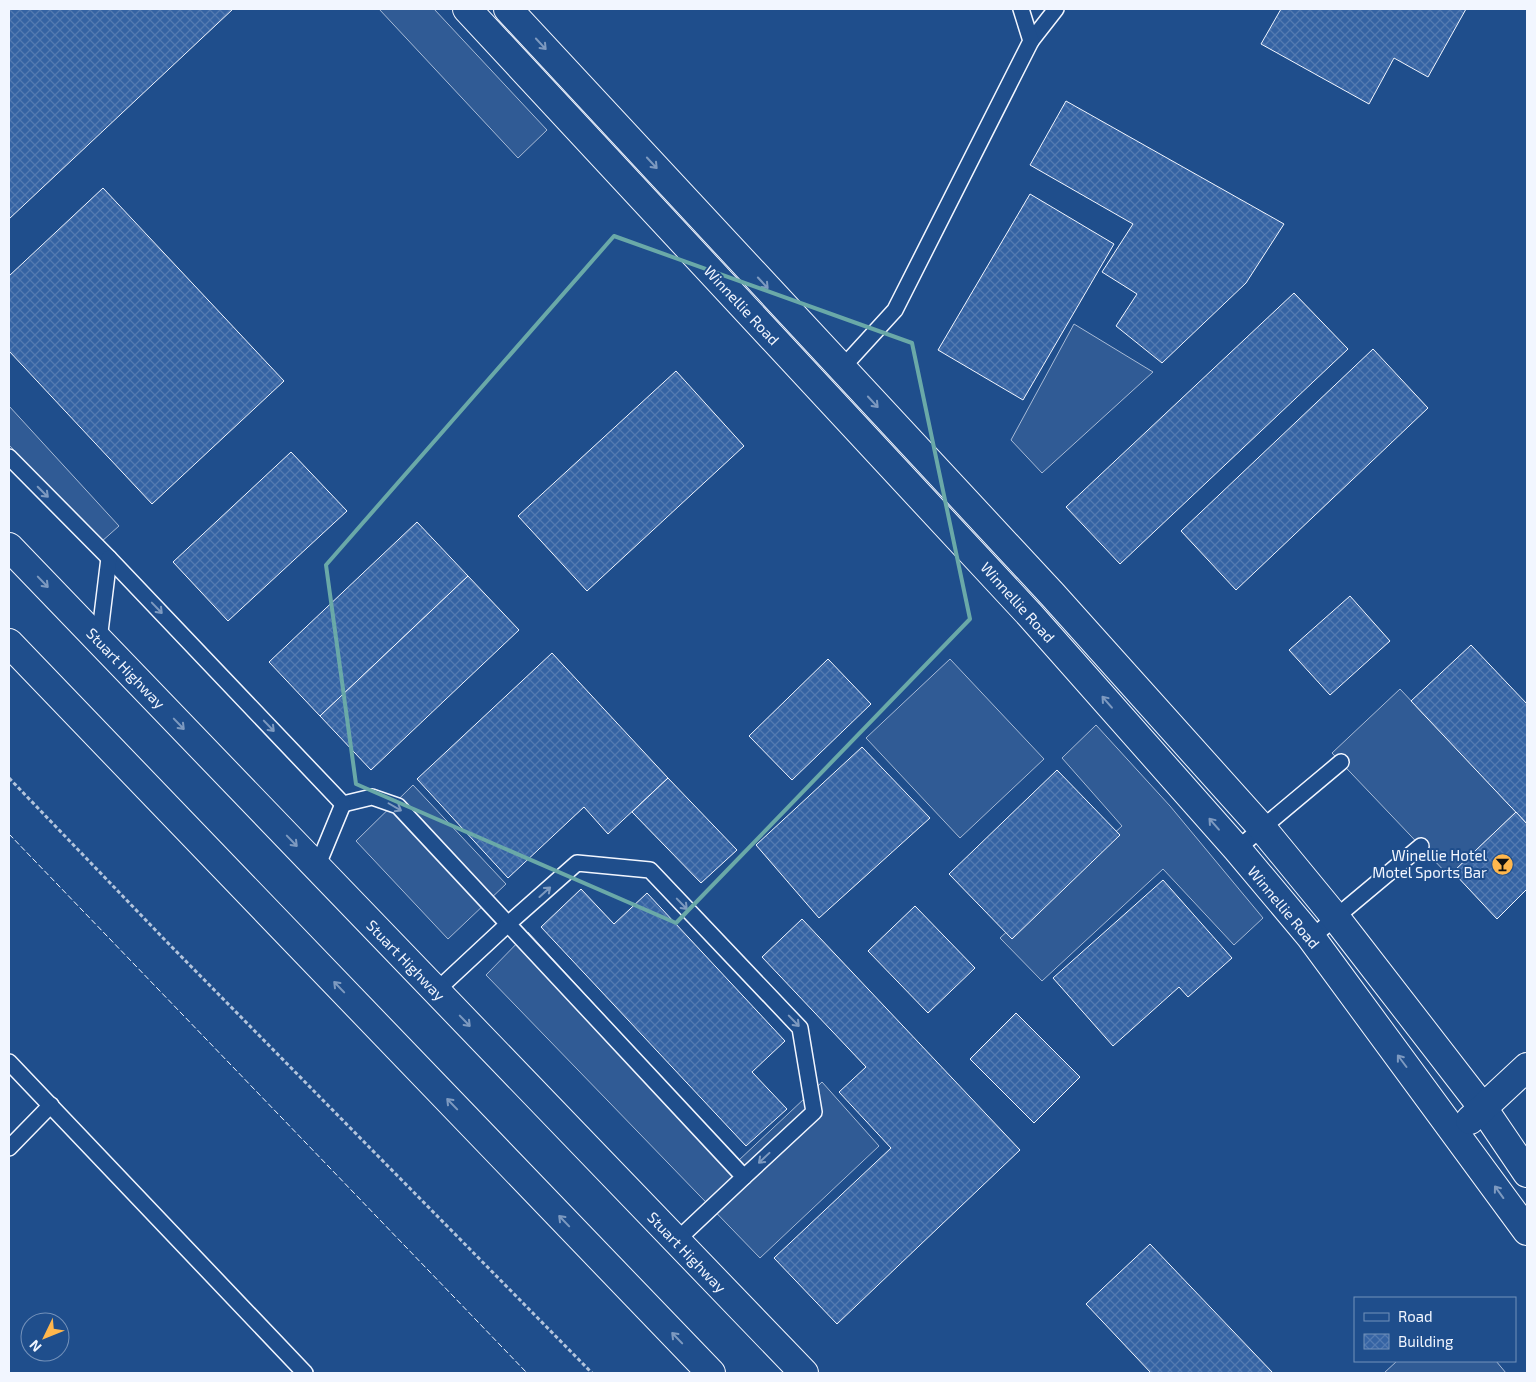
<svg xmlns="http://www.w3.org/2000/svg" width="1536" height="1382" font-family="'Exo 2',sans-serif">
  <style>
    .built { fill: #305b95; stroke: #a8bbd7 }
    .building { fill: url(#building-cross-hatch); stroke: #f2f6ff }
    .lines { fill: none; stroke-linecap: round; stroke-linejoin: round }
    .lane-casing { stroke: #f2f6ff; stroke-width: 18 }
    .street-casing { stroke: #f2f6ff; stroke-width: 30 }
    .highway-casing { stroke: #f2f6ff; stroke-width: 30 }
    .path { stroke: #b3c4dc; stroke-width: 3; stroke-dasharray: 4 2.5; stroke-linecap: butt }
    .lane { stroke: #1f4e8c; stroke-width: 15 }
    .street { stroke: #1f4e8c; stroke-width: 28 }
    .highway { stroke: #1f4e8c; stroke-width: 28 }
    .fence { stroke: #f2f6ff; stroke-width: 1; stroke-dasharray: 6 2.5; stroke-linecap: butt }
    .oneway { stroke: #7e9ac0 }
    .marked { fill: none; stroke: #6aa9a8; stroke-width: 4; stroke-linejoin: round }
    .labels { text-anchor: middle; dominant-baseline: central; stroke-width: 4; stroke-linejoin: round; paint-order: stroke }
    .street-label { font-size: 15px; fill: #f2f6ff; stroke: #1f4e8c }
    .poi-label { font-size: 15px; fill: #f2f6ff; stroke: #1f4e8c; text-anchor: end }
  </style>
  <defs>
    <pattern id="building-cross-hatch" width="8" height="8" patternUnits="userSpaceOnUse" patternTransform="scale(1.25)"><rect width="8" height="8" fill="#3563a3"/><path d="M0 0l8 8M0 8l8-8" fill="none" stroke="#537ab1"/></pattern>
  </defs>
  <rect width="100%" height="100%" fill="#1f4e8c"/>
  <g class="built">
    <path d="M379,9H434L547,130L518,158Z"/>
    <path d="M1074,324L1153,372L1042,473L1011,440Z"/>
    <path d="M9,406L119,526L101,542L9,445Z"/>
    <path d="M950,659L1044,759L960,838L866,738Z"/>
    <path d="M1400,689L1516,812L1449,876L1332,753Z"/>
    <path d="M1096,725L1170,806L1263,918L1234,945L1163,869L1042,981L1000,938L1122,826L1062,758Z"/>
    <path d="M413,785L506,884L448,939L356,841Z"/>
    <path d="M528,932L738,1161L822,1082L879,1146L760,1258L486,975Z"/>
    <path d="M1397,1361H1496L1506,1373H1384Z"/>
  </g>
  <g class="building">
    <path d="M9,9H233L9,219Z"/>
    <path d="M1281,9H1466L1428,77L1394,58L1369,104L1261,44Z"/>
    <path d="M1066,101L1284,224L1246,283L1162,363L1116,326L1137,294L1102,272L1133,224L1030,165Z"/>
    <path d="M103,188L284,381L152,504L9,351V276Z"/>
    <path d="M1030,194L1114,244L1023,400L938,350Z"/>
    <path d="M1294,293L1348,349L1120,564L1066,507Z"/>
    <path d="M1373,349L1428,408L1236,590L1181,531Z"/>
    <path d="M676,371L744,446L587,591L518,516Z"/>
    <path d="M291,452L347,511L228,621L173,562Z"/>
    <path d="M417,522L468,576L320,716L269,662Z"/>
    <path d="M468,576L519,630L371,770L320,716Z"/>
    <path d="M1350,596L1390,641L1330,695L1289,650Z"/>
    <path d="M1471,645L1527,704V824L1411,701Z"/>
    <path d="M552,653L668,778L608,834L584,807L508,878L417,779Z"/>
    <path d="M828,659L871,704L792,780L749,736Z"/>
    <path d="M862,747L930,818L819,918L756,845Z"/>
    <path d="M1057,770L1120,835L1012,939L949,874Z"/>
    <path d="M668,778L737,850L701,883L632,812Z"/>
    <path d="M1516,812L1527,824V889L1497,919L1453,872Z"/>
    <path d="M1163,880L1232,958L1188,997L1179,987L1113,1046L1053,978Z"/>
    <path d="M581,889L614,924L647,893L785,1041L752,1072L787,1109L746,1146L541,927Z"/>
    <path d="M915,906L975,968L928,1013L868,951Z"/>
    <path d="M802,919L1020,1150L837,1324L774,1258L891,1148L839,1092L866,1067L762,957Z"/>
    <path d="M1016,1013L1080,1077L1034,1123L970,1059Z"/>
    <path d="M1150,1244L1273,1373H1151L1086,1304Z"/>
  </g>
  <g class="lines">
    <defs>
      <g id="lane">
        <path d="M1031,41L1056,9"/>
        <path d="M842,368L895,310L1031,41L1021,9"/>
        <path d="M9,457L109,558L343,804L372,797L398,806L508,924L577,863L650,870L800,1028L814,1112L744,1177"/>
        <path d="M99,640L109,558"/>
        <path d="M1237,849L1341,762"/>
        <path d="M317,867L343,804"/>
        <path d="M1311,938L1421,846"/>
        <path d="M436,991L508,924L744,1177L676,1241"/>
        <path d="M9,1062L305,1373"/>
        <path d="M9,1148L51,1105"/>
      </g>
      <g id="street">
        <path d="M467,9L1030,615L1237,849L1310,936L1527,1231"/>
        <path d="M508,9L1052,594L1262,828L1336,918L1483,1108L1527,1173"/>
        <path d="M1470,1120L1527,1067"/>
      </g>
      <g id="highway">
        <path d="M9,547L804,1373"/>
        <path d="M9,643L711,1373"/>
      </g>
    </defs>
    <use href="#lane" class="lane-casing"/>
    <use href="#street" class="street-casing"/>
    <use href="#highway" class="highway-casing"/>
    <path class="path" d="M9,778L165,940L592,1373"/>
    <use href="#lane" class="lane"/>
    <use href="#street" class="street"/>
    <use href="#highway" class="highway"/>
    <path class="fence" d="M9,834L527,1373"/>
  </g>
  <defs><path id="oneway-shaft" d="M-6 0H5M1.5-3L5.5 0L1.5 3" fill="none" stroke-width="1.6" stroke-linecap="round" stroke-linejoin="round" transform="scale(1.25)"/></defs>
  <g class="oneway">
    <use href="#oneway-shaft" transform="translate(541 44) rotate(47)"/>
    <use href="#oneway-shaft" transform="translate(652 163) rotate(47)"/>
    <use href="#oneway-shaft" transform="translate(763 283) rotate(47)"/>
    <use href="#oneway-shaft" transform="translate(873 402) rotate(47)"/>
    <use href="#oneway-shaft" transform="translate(43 492) rotate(45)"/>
    <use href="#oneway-shaft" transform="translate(43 582) rotate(46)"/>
    <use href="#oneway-shaft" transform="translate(157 608) rotate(46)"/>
    <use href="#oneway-shaft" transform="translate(1107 702) rotate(-131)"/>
    <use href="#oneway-shaft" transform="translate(179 724) rotate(46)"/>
    <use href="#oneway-shaft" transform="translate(269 726) rotate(46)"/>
    <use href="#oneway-shaft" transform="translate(395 807) rotate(30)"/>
    <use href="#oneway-shaft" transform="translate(1214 824) rotate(-131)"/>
    <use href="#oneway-shaft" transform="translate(292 841) rotate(46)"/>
    <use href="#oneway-shaft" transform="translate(545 892) rotate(-42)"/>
    <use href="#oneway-shaft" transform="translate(682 904) rotate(46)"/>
    <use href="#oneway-shaft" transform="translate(339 987) rotate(-134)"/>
    <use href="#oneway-shaft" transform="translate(465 1021) rotate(46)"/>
    <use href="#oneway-shaft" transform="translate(794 1021) rotate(46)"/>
    <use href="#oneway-shaft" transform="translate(1402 1061) rotate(-127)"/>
    <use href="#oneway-shaft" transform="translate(452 1104) rotate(-134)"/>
    <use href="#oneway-shaft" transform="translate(764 1158) rotate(137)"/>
    <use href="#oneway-shaft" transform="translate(1499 1192) rotate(-126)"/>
    <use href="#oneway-shaft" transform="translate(564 1221) rotate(-134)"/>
    <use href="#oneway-shaft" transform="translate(677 1338) rotate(-134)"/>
  </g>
  <path class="marked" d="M614,236L912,343L970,619L676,923L356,784L326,565Z"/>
  <defs>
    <symbol id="bar-disc" viewBox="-11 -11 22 22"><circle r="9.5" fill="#ffb74d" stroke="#1f4e8c"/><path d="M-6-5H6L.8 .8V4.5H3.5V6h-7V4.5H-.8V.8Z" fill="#111"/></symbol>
  </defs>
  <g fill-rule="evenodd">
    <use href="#bar-disc" x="1490" y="852" width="25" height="25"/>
  </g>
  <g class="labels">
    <g class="street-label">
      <text transform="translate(742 305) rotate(47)">Winnellie Road</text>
      <text transform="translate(1018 602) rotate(48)">Winnellie Road</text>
      <text transform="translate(126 668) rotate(46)">Stuart Highway</text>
      <text transform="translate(1284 907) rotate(50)">Winnellie Road</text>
      <text transform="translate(406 960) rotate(46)">Stuart Highway</text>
      <text transform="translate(687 1252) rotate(46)">Stuart Highway</text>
    </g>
    <g class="poi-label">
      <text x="1487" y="855">Winellie Hotel<tspan x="1487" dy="17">Motel Sports Bar</tspan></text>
    </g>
  </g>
  <rect width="1536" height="1382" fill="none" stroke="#f2f6ff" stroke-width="20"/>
  <rect x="1354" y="1297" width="162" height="65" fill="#1f4e8c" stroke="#7391ba"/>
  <rect x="1364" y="1313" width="25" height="8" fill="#1f4e8c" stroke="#7391ba"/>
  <text x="1398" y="1322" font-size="15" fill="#f2f6ff">Road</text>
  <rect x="1364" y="1334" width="25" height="15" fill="url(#building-cross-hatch)" stroke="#7391ba"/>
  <text x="1398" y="1347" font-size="15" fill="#f2f6ff">Building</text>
  <g transform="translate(45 1337) rotate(227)"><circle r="24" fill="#1f4e8c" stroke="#7391ba"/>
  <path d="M0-4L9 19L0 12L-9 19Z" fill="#ffb74d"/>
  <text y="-8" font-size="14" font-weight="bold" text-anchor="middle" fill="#f2f6ff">N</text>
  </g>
</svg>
